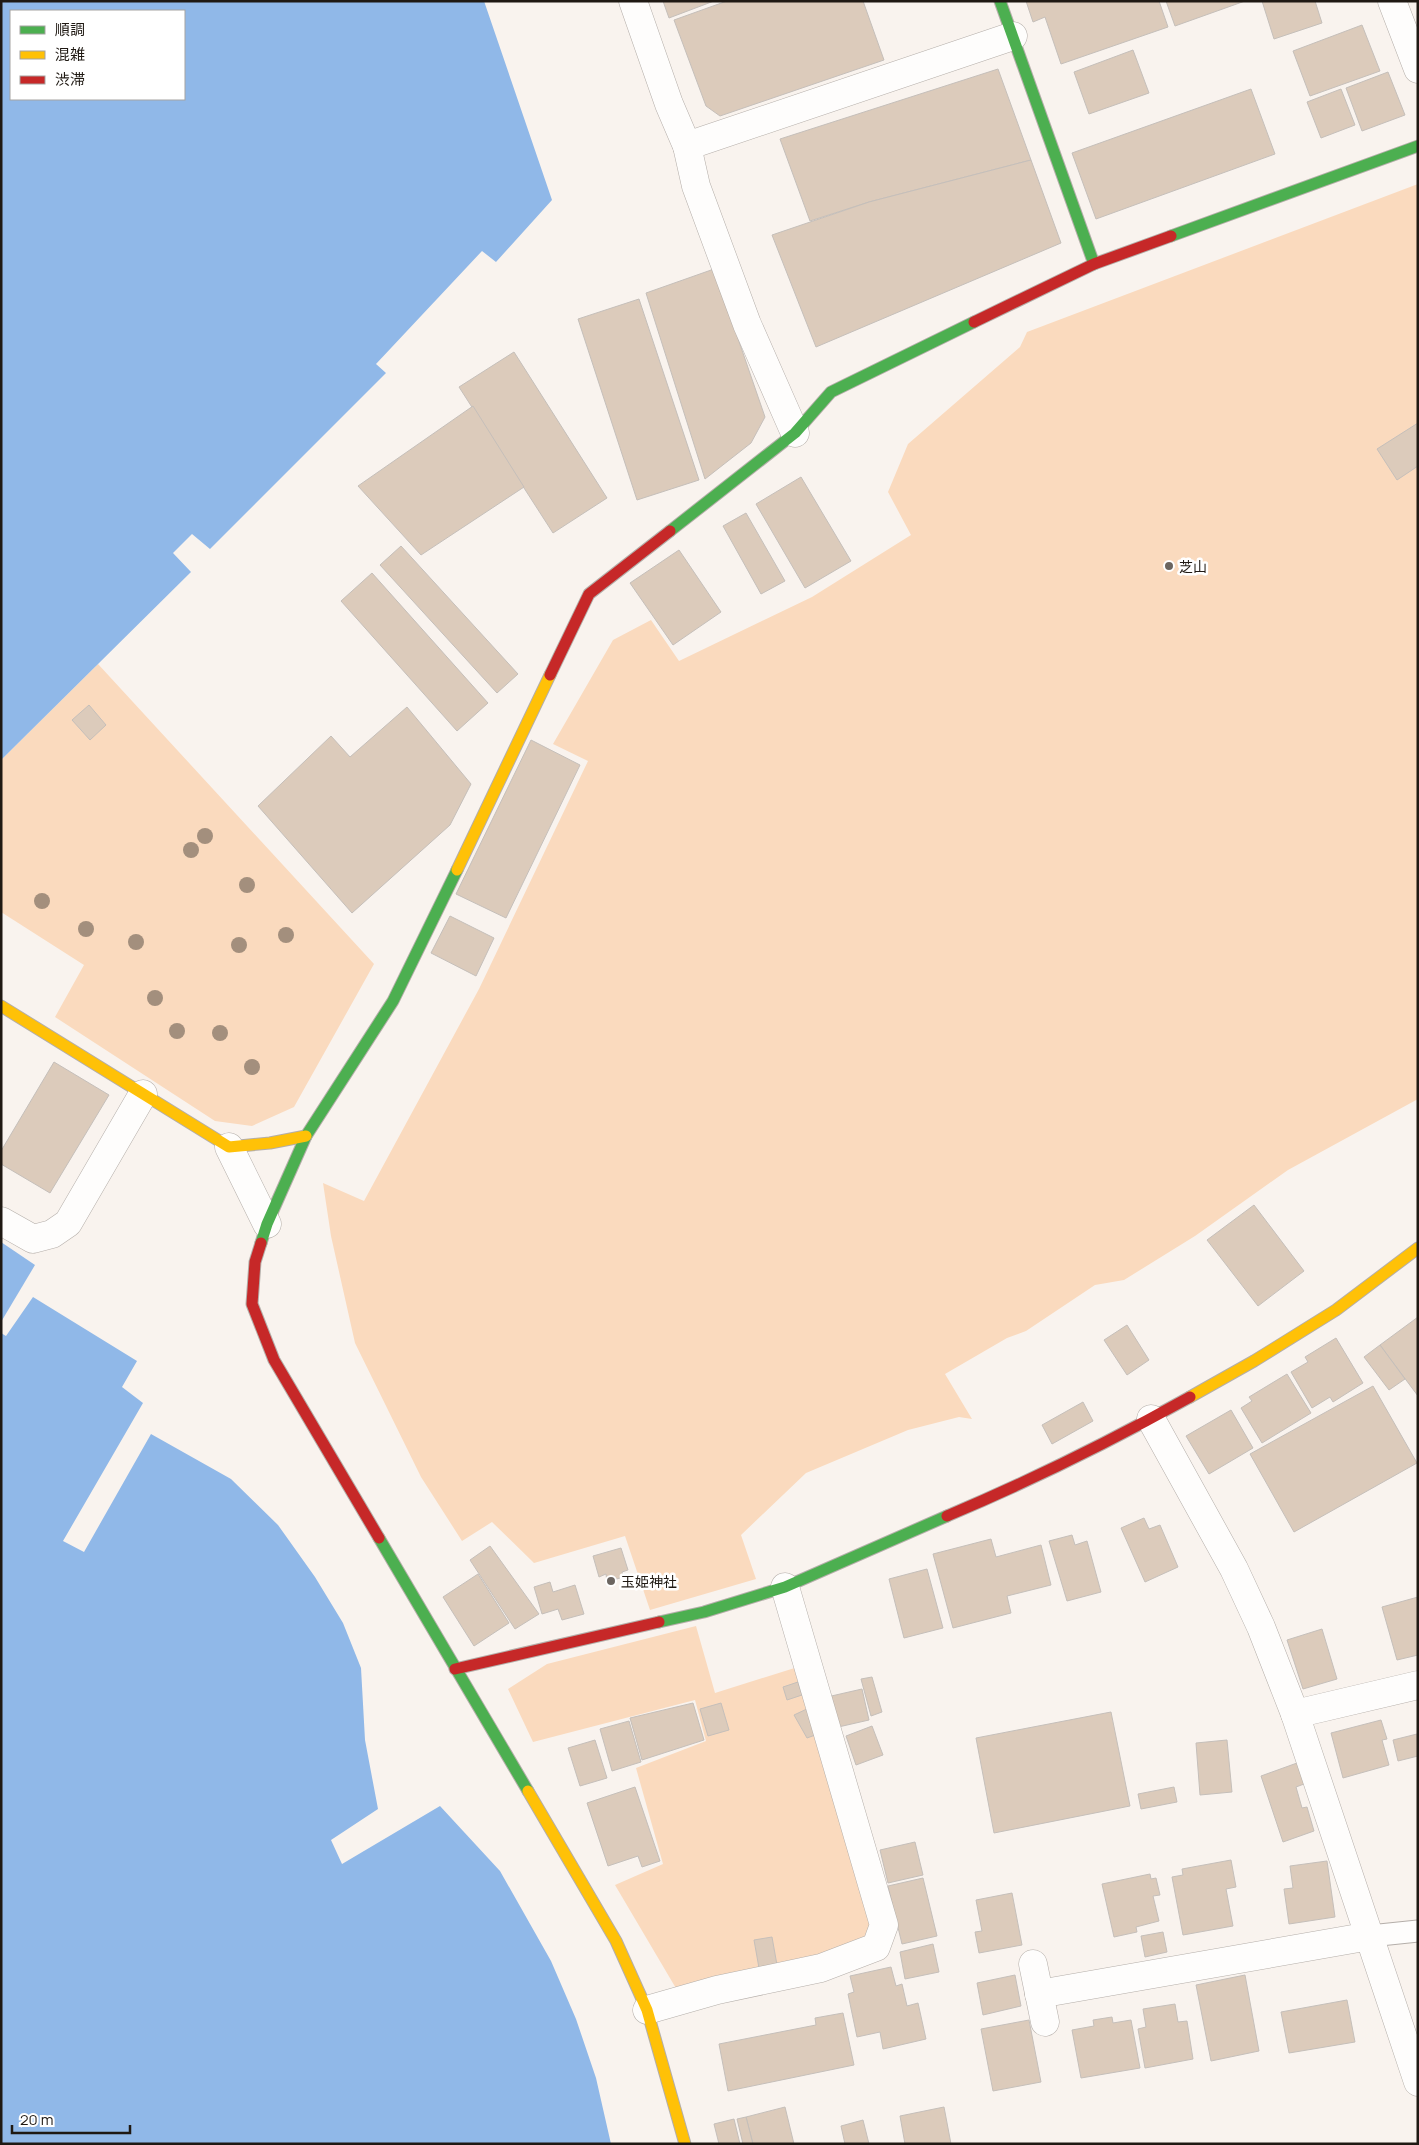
<svg xmlns="http://www.w3.org/2000/svg" width="1419" height="2145" font-family="Manrope,'Noto Sans JP',sans-serif">
  <style>
    .green { fill: #fadabe }
    .water { fill: #90b8e8; fill-rule: evenodd }
    .building { fill: #dccbbb; stroke: #c5bfba }
    .lines { fill: none; stroke-linecap: round; stroke-linejoin: round }
    .lane-casing { stroke: #b4aea9; stroke-width: 23 }
    .street-casing { stroke: #b4aea9; stroke-width: 29 }
    .fast-casing { stroke: #b4aea9; stroke-width: 13 }
    .slow-casing { stroke: #b4aea9; stroke-width: 13 }
    .jam-casing { stroke: #b4aea9; stroke-width: 13 }
    .lane { stroke: #fefdfc; stroke-width: 21 }
    .street { stroke: #fefdfc; stroke-width: 28 }
    .fast { stroke: #4caf50; stroke-width: 11 }
    .slow { stroke: #ffc107; stroke-width: 11 }
    .jam { stroke: #c62828; stroke-width: 11 }
    .tree { fill: #a38f7d }
    .poi-dot { fill: #6b6560; stroke: #fff; stroke-width: 2 }
    .labels { text-anchor: middle; dominant-baseline: central; stroke-width: 5; stroke-linejoin: round; paint-order: stroke }
    .poi-label { font-size: 14px; fill: #1f1913; stroke: #fff; text-anchor: start }
  </style>
  <rect width="100%" height="100%" fill="#f9f3ee"/>
  <g class="green">
    <path d="M1418,184V1099L1288,1170L1195,1236L1124,1280L1095,1285L1026,1331L1007,1338L945,1374L972,1419L959,1417L908,1430L806,1473L741,1535L756,1579L650,1610L625,1536L534,1563L492,1522L462,1541L421,1477L355,1343L331,1236L323,1183L364,1201L479,989L588,761L553,744L613,640L651,620L679,661L812,597L911,535L888,492L908,444L1020,347L1027,332Z"/>
    <path d="M98,664L374,964L294,1107L252,1126L215,1121L55,1017L84,965L1,912V760Z"/>
    <path d="M696,1626L715,1693L801,1666L878,1919L870,1939L819,1968L677,1990L615,1885L663,1864L636,1768L706,1741L695,1700L533,1742L508,1689L547,1664Z"/>
  </g>
  <g class="water">
    <path d="M1,1H484L552,200L496,262L482,251L376,364L386,373L210,549L192,534L173,553L191,572L1,760ZM11,11H184V99H11Z"/>
    <path d="M1,1242L35,1265L1,1322Z"/>
    <path d="M33,1297L137,1361L122,1387L143,1403L63,1541L84,1552L151,1434L231,1479L278,1525L315,1577L343,1623L361,1668L365,1740L378,1809L331,1840L342,1864L440,1806L500,1871L551,1961L576,2019L596,2078L611,2144H1V1333L6,1336Z"/>
  </g>
  <g class="building">
    <path d="M663,1H714L669,18Z"/>
    <path d="M727,1H863L884,60L720,116L706,106L674,20Z"/>
    <path d="M1026,1H1159L1168,27L1061,64L1045,17L1033,22Z"/>
    <path d="M1166,1H1245L1175,26Z"/>
    <path d="M1262,1H1315L1322,23L1274,39Z"/>
    <path d="M1362,25L1380,71L1310,96L1293,51Z"/>
    <path d="M1133,50L1149,93L1089,114L1074,72Z"/>
    <path d="M998,69L1031,160L869,202L810,221L780,139Z"/>
    <path d="M1388,72L1405,115L1362,131L1346,88Z"/>
    <path d="M1251,89L1275,154L1096,219L1072,153Z"/>
    <path d="M1341,89L1355,125L1321,138L1307,102Z"/>
    <path d="M1031,160L1061,243L816,347L772,235L869,202Z"/>
    <path d="M714,269L765,417L751,443L705,479L646,293Z"/>
    <path d="M639,299L699,480L637,500L578,319Z"/>
    <path d="M514,352L607,498L553,533L459,387Z"/>
    <path d="M473,406L524,487L421,555L358,486Z"/>
    <path d="M1418,423V466L1397,480L1377,449Z"/>
    <path d="M801,477L851,561L805,588L756,504Z"/>
    <path d="M746,513L785,581L761,594L723,526Z"/>
    <path d="M401,546L518,674L497,693L380,565Z"/>
    <path d="M679,550L721,612L673,645L630,583Z"/>
    <path d="M372,573L488,703L457,731L341,601Z"/>
    <path d="M89,705L106,725L90,740L72,720Z"/>
    <path d="M407,707L471,784L450,825L352,913L258,806L331,736L350,757Z"/>
    <path d="M531,740L580,765L506,918L456,894Z"/>
    <path d="M450,916L494,938L476,976L431,953Z"/>
    <path d="M54,1062L109,1095L50,1193L1,1164V1151Z"/>
    <path d="M1254,1205L1304,1271L1258,1306L1207,1240Z"/>
    <path d="M1418,1317V1396L1380,1345Z"/>
    <path d="M1127,1325L1149,1360L1127,1375L1104,1340Z"/>
    <path d="M1336,1338L1363,1383L1333,1402L1330,1397L1312,1408L1291,1372L1308,1362L1305,1357Z"/>
    <path d="M1380,1345L1405,1379L1389,1390L1364,1357Z"/>
    <path d="M1287,1374L1311,1413L1262,1443L1241,1408L1252,1401L1249,1397Z"/>
    <path d="M1373,1386L1417,1463L1294,1532L1250,1454Z"/>
    <path d="M1083,1402L1093,1421L1052,1444L1042,1425Z"/>
    <path d="M1231,1410L1253,1448L1209,1474L1186,1436Z"/>
    <path d="M1144,1518L1149,1529L1160,1525L1178,1567L1145,1582L1121,1528Z"/>
    <path d="M1072,1535L1075,1545L1087,1541L1101,1592L1067,1601L1049,1541Z"/>
    <path d="M991,1539L996,1557L1041,1545L1051,1585L1007,1596L1011,1613L953,1628L933,1554Z"/>
    <path d="M490,1546L539,1614L515,1629L470,1560Z"/>
    <path d="M621,1548L628,1570L622,1572L623,1577L607,1582L606,1574L599,1577L593,1556Z"/>
    <path d="M927,1569L943,1628L904,1638L889,1579Z"/>
    <path d="M478,1574L509,1623L474,1646L443,1597Z"/>
    <path d="M550,1582L553,1592L575,1585L584,1614L562,1620L558,1609L542,1614L534,1587Z"/>
    <path d="M1418,1597V1655L1397,1660L1382,1607Z"/>
    <path d="M1322,1629L1337,1679L1303,1689L1287,1640Z"/>
    <path d="M872,1677L882,1712L871,1716L861,1679Z"/>
    <path d="M798,1682L802,1695L787,1700L783,1687Z"/>
    <path d="M862,1689L869,1720L834,1728L827,1697Z"/>
    <path d="M693,1703L704,1740L642,1760L630,1718Z"/>
    <path d="M721,1703L729,1730L708,1736L700,1709Z"/>
    <path d="M809,1708L818,1734L807,1738L794,1715Z"/>
    <path d="M1111,1712L1130,1806L994,1833L976,1738Z"/>
    <path d="M1381,1720L1387,1739L1382,1740L1389,1765L1343,1778L1331,1733Z"/>
    <path d="M629,1721L641,1762L612,1771L600,1729Z"/>
    <path d="M872,1726L883,1755L856,1765L846,1736Z"/>
    <path d="M1417,1734L1418,1756L1398,1761L1393,1740Z"/>
    <path d="M595,1740L607,1778L580,1786L568,1748Z"/>
    <path d="M1227,1740L1232,1792L1200,1795L1196,1743Z"/>
    <path d="M1297,1763L1304,1784L1296,1787L1302,1808L1307,1807L1314,1831L1283,1842L1261,1776Z"/>
    <path d="M635,1787L660,1861L642,1867L638,1856L608,1866L587,1803Z"/>
    <path d="M1174,1787L1177,1802L1141,1809L1138,1794Z"/>
    <path d="M915,1842L923,1875L888,1883L880,1850Z"/>
    <path d="M1231,1860L1236,1887L1226,1889L1233,1926L1183,1935L1172,1877L1183,1875L1182,1869Z"/>
    <path d="M1327,1861L1335,1917L1289,1924L1284,1889L1293,1888L1290,1866Z"/>
    <path d="M1150,1874L1151,1879L1156,1878L1160,1895L1153,1896L1159,1921L1136,1927L1137,1932L1114,1937L1102,1884Z"/>
    <path d="M923,1878L937,1936L902,1944L888,1886Z"/>
    <path d="M1012,1893L1022,1945L979,1953L975,1932L982,1931L976,1900Z"/>
    <path d="M1163,1932L1167,1952L1145,1957L1141,1936Z"/>
    <path d="M772,1937L777,1965L759,1968L754,1940Z"/>
    <path d="M933,1944L939,1972L905,1979L900,1952Z"/>
    <path d="M891,1967L896,1986L902,1984L907,2006L918,2003L926,2039L883,2049L880,2032L857,2037L848,1994L854,1992L850,1976Z"/>
    <path d="M1015,1975L1021,2006L983,2015L977,1983Z"/>
    <path d="M1245,1975L1259,2051L1211,2061L1196,1985Z"/>
    <path d="M1347,2000L1355,2042L1289,2053L1281,2012Z"/>
    <path d="M1175,2004L1178,2022L1187,2021L1193,2059L1145,2068L1138,2029L1146,2027L1143,2009Z"/>
    <path d="M843,2013L854,2065L728,2091L719,2044L816,2025L815,2018Z"/>
    <path d="M1112,2017L1113,2023L1131,2020L1140,2068L1081,2078L1072,2030L1094,2026L1093,2020Z"/>
    <path d="M1029,2020L1041,2082L993,2091L981,2029Z"/>
    <path d="M785,2107L794,2144H753L746,2117Z"/>
    <path d="M944,2107L951,2144H905L900,2116Z"/>
    <path d="M746,2117L753,2144H743L737,2119Z"/>
    <path d="M734,2119L740,2144H719L714,2124Z"/>
    <path d="M863,2120L869,2144H845L841,2126Z"/>
  </g>
  <g class="lines">
    <defs>
      <path id="lane" d="M1370,1936L1418,1931"/>
      <g id="street">
        <path d="M633,1L669,104L687,146L696,186L747,324L795,433"/>
        <path d="M1392,1L1418,69"/>
        <path d="M687,146L1013,36"/>
        <path d="M229,1147L267,1224"/>
        <path d="M1,1221L33,1239L52,1234L68,1223L143,1094"/>
        <path d="M1151,1419L1234,1569L1261,1627L1295,1714L1418,2082"/>
        <path d="M1295,1714L1418,1685"/>
        <path d="M1033,1964L1045,2022"/>
        <path d="M1039,1994L1370,1936"/>
        <path d="M647,2010L717,1990L821,1968L876,1947L884,1925L785,1587"/>
      </g>
      <g id="fast">
        <path d="M1000,1L1094,264"/>
        <path d="M1171,236L1418,146"/>
        <path d="M670,531L795,433L831,392L974,322"/>
        <path d="M261,1243L267,1224L306,1136L393,1001L457,870"/>
        <path d="M379,1538L528,1791"/>
        <path d="M659,1622L704,1612L785,1587L947,1516"/>
      </g>
      <g id="slow">
        <path d="M457,870L550,675"/>
        <path d="M1,1006L229,1147L270,1143L306,1136"/>
        <path d="M1190,1397L1254,1361L1336,1310L1418,1248"/>
        <path d="M528,1791L616,1941L647,2010L685,2144"/>
      </g>
      <g id="jam">
        <path d="M974,322L1094,264L1171,236"/>
        <path d="M550,675L589,594L670,531"/>
        <path d="M261,1243L255,1262L252,1304L274,1360L379,1538"/>
        <path d="M947,1516C1030,1481 1111,1441 1190,1397"/>
        <path d="M455,1669L659,1622"/>
      </g>
    </defs>
    <use href="#lane" class="lane-casing"/>
    <use href="#street" class="street-casing"/>
    <use href="#fast" class="fast-casing"/>
    <use href="#slow" class="slow-casing"/>
    <use href="#jam" class="jam-casing"/>
    <use href="#lane" class="lane"/>
    <use href="#street" class="street"/>
    <use href="#fast" class="fast"/>
    <use href="#slow" class="slow"/>
    <use href="#jam" class="jam"/>
  </g>
  <g class="tree">
    <circle cx="205" cy="836" r="8"/>
    <circle cx="191" cy="850" r="8"/>
    <circle cx="247" cy="885" r="8"/>
    <circle cx="42" cy="901" r="8"/>
    <circle cx="86" cy="929" r="8"/>
    <circle cx="286" cy="935" r="8"/>
    <circle cx="136" cy="942" r="8"/>
    <circle cx="239" cy="945" r="8"/>
    <circle cx="155" cy="998" r="8"/>
    <circle cx="177" cy="1031" r="8"/>
    <circle cx="220" cy="1033" r="8"/>
    <circle cx="252" cy="1067" r="8"/>
  </g>
  <g class="poi-dot">
    <circle cx="1169" cy="566" r="5"/>
    <circle cx="611" cy="1581" r="5"/>
  </g>
  <g class="labels">
    <g class="poi-label">
      <text x="1179" y="566">芝山</text>
      <text x="621" y="1581">玉姫神社</text>
    </g>
  </g>
  <rect width="1419" height="2145" fill="none" stroke="#1f1913" stroke-width="5"/>
  <rect x="10" y="10" width="175" height="90" fill="#ffffff" stroke="#a5a3a1"/>
  <rect x="20" y="26" width="25" height="8" fill="#4caf50" stroke="#a5a3a1"/>
  <text x="55" y="35" font-size="15" fill="#1f1913">順調</text>
  <rect x="20" y="51" width="25" height="8" fill="#ffc107" stroke="#a5a3a1"/>
  <text x="55" y="60" font-size="15" fill="#1f1913">混雑</text>
  <rect x="20" y="76" width="25" height="8" fill="#c62828" stroke="#a5a3a1"/>
  <text x="55" y="85" font-size="15" fill="#1f1913">渋滞</text>
  <path d="M12 2125v8h118v-8" fill="none" stroke="#1f1913" stroke-width="2.5"/>
  <text x="20" y="2125" font-size="15" fill="#1f1913" stroke="#ffffff" stroke-width="4" paint-order="stroke">20 m</text>
</svg>
